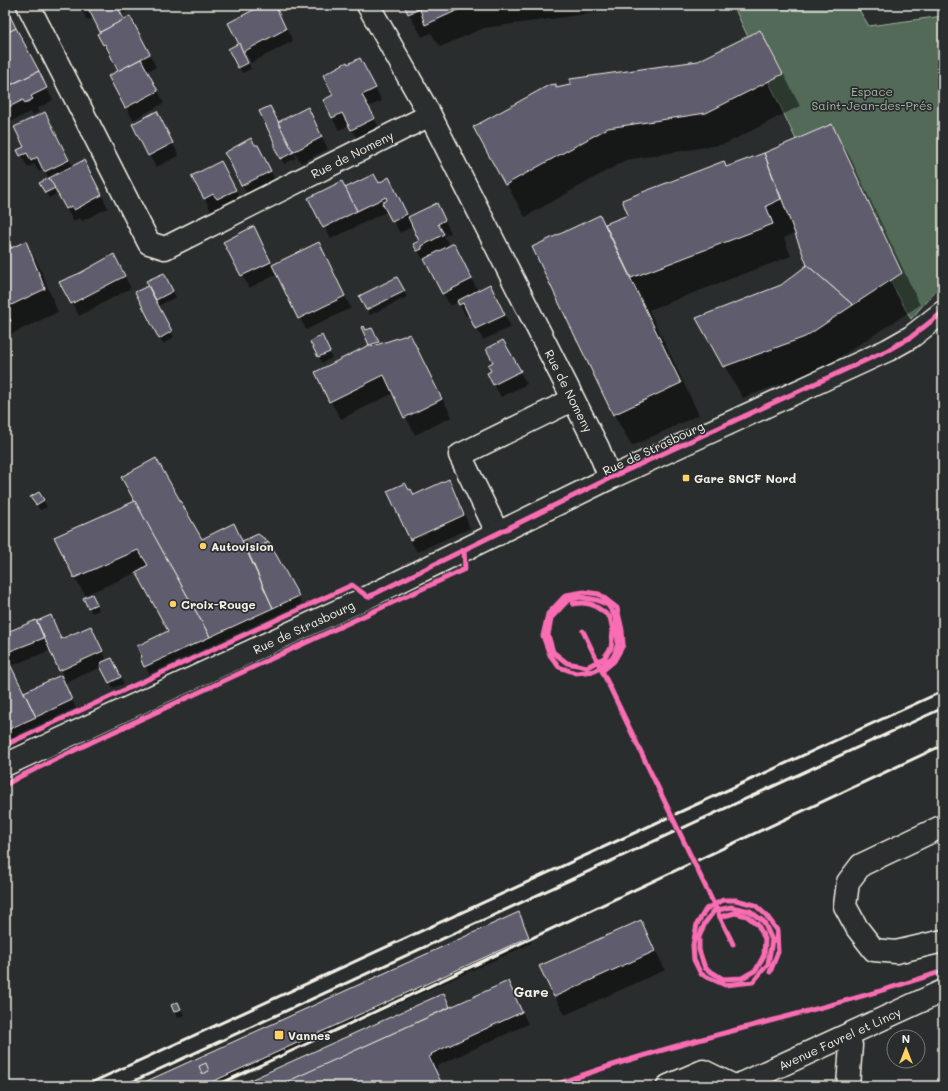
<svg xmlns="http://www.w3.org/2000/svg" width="948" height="1091" font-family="Mali,sans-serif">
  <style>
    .green { fill: #526b59; stroke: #a3aea0 }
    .shadow { fill: #0007 }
    .building { fill: #5e5b6d; stroke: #f4f1e8 }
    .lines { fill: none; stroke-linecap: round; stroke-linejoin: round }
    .minor-casing { stroke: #f4f1e8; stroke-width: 25 }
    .minor { stroke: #2a2d2e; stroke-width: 22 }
    .rail { stroke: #f4f1e8; stroke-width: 3 }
    .cycleway-casing { stroke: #2a2d2e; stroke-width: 8 }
    .cycleway { stroke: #f96db3; stroke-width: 5 }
    .poi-dot { fill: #ffd166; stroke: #2a2d2e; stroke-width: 1.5 }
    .labels { text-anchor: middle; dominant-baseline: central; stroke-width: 3.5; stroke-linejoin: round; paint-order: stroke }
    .park-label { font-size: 12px; fill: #abb5a8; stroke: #2a2d2e }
    .street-label { font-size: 12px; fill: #f4f1e8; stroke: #2a2d2e }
    .poi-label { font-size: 12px; font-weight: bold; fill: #f4f1e8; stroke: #2a2d2e; text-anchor: start }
    .quarter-label { font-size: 14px; font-weight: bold; fill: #f4f1e8; stroke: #2a2d2e }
  </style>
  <rect width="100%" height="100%" fill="#2a2d2e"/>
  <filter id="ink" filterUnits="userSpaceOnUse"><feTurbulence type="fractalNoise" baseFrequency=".025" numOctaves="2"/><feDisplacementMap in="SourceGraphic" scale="8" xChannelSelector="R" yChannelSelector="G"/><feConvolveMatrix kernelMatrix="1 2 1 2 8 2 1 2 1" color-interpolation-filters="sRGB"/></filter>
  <g filter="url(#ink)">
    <path class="green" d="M733,5H856L869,26L943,16V282L911,319L811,136L798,144Z"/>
    <g class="shadow">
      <path d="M79,5H125L128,10L122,14L125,20L137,30L156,67L148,71L164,103L133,120L109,76L119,71L112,56L110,57L103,45L98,34L101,33L94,18L87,20Z"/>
      <path d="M266,5H274L293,41L251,63L246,54L244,55L251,69L242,73L230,49L240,44Z"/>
      <path d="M406,5H652L484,28L440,47L431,33L422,37L409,14Z"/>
      <path d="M5,6L53,100L37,109L39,112L33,115L30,112L10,122L13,128L5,132V89L11,86L5,74Z"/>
      <path d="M760,31L778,63L800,106L725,144L626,160L525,217L474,127L555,85L557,88L698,62Z"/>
      <path d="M367,72L382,101L368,107L381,131L359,142L349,125L339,130L332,118L334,95Z"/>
      <path d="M308,108L328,149L301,163L295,153L294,154L296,158L284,164L276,149L278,123Z"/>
      <path d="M45,113L73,167L91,173L108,208L82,221L80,218L73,221L58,193L49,198L45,192L49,179L44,169L39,172L34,164L28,168L19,151L25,147Z"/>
      <path d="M163,124L179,156L156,167L149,155Z"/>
      <path d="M831,125L850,157L920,305L823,368L743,398L697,319L782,286L808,266L795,233L784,238L791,256L649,310L699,415L632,446L614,415L534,248L600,216L605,225L629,216L723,162L727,168L764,154Z"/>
      <path d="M255,147L264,158L277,184L249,197L242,185Z"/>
      <path d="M228,174L242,202L225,211L221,206L211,211L193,176Z"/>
      <path d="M389,179L409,218L443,216L451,233L444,236L450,247L454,245L478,291L497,298L511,327L483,340L470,315L466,316L458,302L450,306L427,262L425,263L415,244L420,241L413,226L400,233L388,211L331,239L325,228L391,195L345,189L379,184Z"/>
      <path d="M260,240L273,265L318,243L351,308L306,330L278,274L249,288L224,242Z"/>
      <path d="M5,242L12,249L26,242L39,266L58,312L5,337Z"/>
      <path d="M120,268L131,288L79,316L61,282Z"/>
      <path d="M397,279L407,297L370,315L360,297Z"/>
      <path d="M166,280L176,297L158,306L174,337L163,344L137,293Z"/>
      <path d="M362,328L366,331L375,335L380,345L410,335L420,353L452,417L415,435L394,393L341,419L330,401L317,373L371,345Z"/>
      <path d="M503,341L497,384L520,372L527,384L501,397L488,373L492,371Z"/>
      <path d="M311,342H325L332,358L322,363Z"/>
      <path d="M449,480L456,492L470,528L417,552L410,540L388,492L409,491L414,496Z"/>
      <path d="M39,493L47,507L40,510L32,497Z"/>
      <path d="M234,524L244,541L276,556L305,609L280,620L285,632L155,685L141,658L170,631L138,572L85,595L74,577L56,538L201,540Z"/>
      <path d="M95,601L99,610L92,613L89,607Z"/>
      <path d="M50,616L62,640L91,627L107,661L115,665L124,684L113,688L102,667L66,682L51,650L11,666L24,692L60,676L78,712L42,729L45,735L5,754V634Z"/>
      <path d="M522,919L532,943L218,1086H138Z"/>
      <path d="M641,922L651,940L665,970L565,1015L555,997L541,967Z"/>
      <path d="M508,982L528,1024L437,1066L438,1068L435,1069L443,1086H240L447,1000L450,1008Z"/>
      <path d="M172,1005L181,1009L184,1015L178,1018Z"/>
    </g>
    <g class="building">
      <path d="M78,5H117L124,20L100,32L87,6L80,8Z"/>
      <path d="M263,5H275L286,29L243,52L228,23Z"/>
      <path d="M404,5H469L425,25L420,9L408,14Z"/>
      <path d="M5,6L16,28L5,34Z"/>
      <path d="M130,16L150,54L118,71L105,44L103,45L97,34Z"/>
      <path d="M16,28L39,71L10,85L5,76V34Z"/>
      <path d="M760,30L783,74L706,113L608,128L505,185L473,127L549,85L556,84V88L570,85V79L698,61Z"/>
      <path d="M239,43L248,63L238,68L228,49Z"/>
      <path d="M360,58L376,88L362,95L375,118L351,130L342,113L332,118L323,100L333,95L323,75L347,62L348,64Z"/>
      <path d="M141,59L158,91L125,108L108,76Z"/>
      <path d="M39,71L47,88L31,96L33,99L25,103L23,100L5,109V88Z"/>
      <path d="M270,106L294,152L280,159L275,149V144L259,111Z"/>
      <path d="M308,107L322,137L293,152L278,122Z"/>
      <path d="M157,111L173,143L148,156L132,124Z"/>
      <path d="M45,112L69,160L44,172L37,157L31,161L27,153L20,156L17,150L24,147L14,127Z"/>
      <path d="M832,124L902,273L853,305L807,265L764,153Z"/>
      <path d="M251,138L255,145H258L271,171L241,186L229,160L224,153Z"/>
      <path d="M764,153L781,199L766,206L773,224L631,278L605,224L628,215L622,200L724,161L726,167Z"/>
      <path d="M84,160L102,195L74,210L72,206L66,209L49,178Z"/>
      <path d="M221,161L236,190L217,199L213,194L204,199L191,176Z"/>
      <path d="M374,174L379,183L389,177L407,214L392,222L382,203L387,200L386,197L357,211L345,188Z"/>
      <path d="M49,178L55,188L45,193L39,183Z"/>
      <path d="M342,181L357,211L323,228L308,198Z"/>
      <path d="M437,203L445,220L438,224L444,234L422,246V249L417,251L413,244L419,241L408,217Z"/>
      <path d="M600,215L681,383L613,415L532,247Z"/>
      <path d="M254,226L271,262L241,276L223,242Z"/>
      <path d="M7,240L12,248L5,251V241Z"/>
      <path d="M26,241L45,289L5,308V251Z"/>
      <path d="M319,242L345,296L298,319L272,265Z"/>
      <path d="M454,243L472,279L442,294L424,259Z"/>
      <path d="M114,254L125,276L71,304L59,282L80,273Z"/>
      <path d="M807,265L853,305L805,337L723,367L696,318L781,285Z"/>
      <path d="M164,273L173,291L156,300L146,281Z"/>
      <path d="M397,277L405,291L366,310L359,296Z"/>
      <path d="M490,284L505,315L475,329L463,303L459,305L457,301Z"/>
      <path d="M148,286L172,331L159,339L135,292Z"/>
      <path d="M5,309L11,321H5Z"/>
      <path d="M364,326L366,330L372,328L379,342L369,345L361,327Z"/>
      <path d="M410,334L442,399L404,418L384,375L329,402L315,372L369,345L370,347Z"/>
      <path d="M322,335L330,352L318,357L310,342Z"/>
      <path d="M503,340L521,371L493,385L487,373L491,371L488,365L493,362L486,349Z"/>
      <path d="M156,458L202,539L234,523L273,608L210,637L121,477Z"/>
      <path d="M449,479L464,515L410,540L387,491L405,483L409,490L411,489L414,495Z"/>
      <path d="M39,492L44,500L36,505L30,497Z"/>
      <path d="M135,501L210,637L144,667L140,658L142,657L137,646L168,631L136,572L148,565L138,550L74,578L54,537Z"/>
      <path d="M258,534L269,542L248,552L242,541Z"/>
      <path d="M269,542L299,596L273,608L248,552Z"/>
      <path d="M92,594L97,604L88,608L83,598Z"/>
      <path d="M51,615L61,639L91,626L103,651L59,671L37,621Z"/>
      <path d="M36,620L44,638L5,653V633Z"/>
      <path d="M5,654L36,717L5,731Z"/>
      <path d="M112,658L121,677L109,683L100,666L102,662Z"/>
      <path d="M61,675L72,700L36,717L24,692Z"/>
      <path d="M519,912L529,937L203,1086H136Z"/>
      <path d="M641,920L655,951L554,997L539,966Z"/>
      <path d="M508,981L522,1012L431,1054L432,1055L429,1057L441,1082L432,1086H276Z"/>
      <path d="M444,993L450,1007L295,1078L276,1086H237Z"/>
      <path d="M178,1002L181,1009L174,1012L171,1005Z"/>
      <path d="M206,1063L209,1071L202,1074L199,1066Z"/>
    </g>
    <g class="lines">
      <defs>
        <g id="minor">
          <path id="s1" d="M28,5L149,243L165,248L430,115L598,448L610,478"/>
          <path d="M368,5L430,115"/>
          <path d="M498,534L460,455L566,403L572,399"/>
          <path id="s2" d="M5,765L368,597L610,478L888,350L911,337L943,312"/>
          <path d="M943,826L861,865L848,882L845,906L857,928L874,950L896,952L943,941"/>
          <path d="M668,1086L703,1071L734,1086"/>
          <path id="s3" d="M736,1086L943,991"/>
          <path d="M848,1086L851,1045"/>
        </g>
      </defs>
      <use href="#minor" class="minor-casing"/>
      <use href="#minor" class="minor"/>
      <g class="rail">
        <path d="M84,1086L943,691"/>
        <path d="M123,1086L943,708"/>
        <path d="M215,1086L285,1054L943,745"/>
      </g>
      <defs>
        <g id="cycleway">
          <path d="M573,604C590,600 597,607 610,617L613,631L611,648L604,658L587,667L567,663L553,652L548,635L551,618L568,600L580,597L597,600L608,605L616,617L618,643L614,656L595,671L576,673L559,667L550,655L543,636L548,614L566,595L584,592L599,594L617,608L622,630L623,645L614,661L602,671"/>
          <path d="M583,631L733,944"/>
          <path d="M5,745L352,585L368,597L610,478L888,350L911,337L943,312"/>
          <path d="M5,785L19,777L98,739L465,569L464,550"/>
          <path d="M720,917L735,913L747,916L758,925L765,939L764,955L756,970L742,978L723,979L705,968L699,950V937L705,923L714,911L731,907L750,911L764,922L772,940L768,964L753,982L725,985L701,974L694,960L693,945L697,924L706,909L723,900H736L755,905L766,915L777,930L778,952L770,972"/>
          <path d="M552,1086C680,1038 814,1015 943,971"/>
        </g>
      </defs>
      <use href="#cycleway" class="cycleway-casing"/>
      <use href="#cycleway" class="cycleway"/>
    </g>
  </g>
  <g class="poi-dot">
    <rect x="682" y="474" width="8" height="8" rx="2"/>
    <circle cx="203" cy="546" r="4"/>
    <circle cx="173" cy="604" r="4"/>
    <rect x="274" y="1030" width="10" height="10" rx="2"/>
  </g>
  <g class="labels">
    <g class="park-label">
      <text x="872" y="91">Espace<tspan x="872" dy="14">Saint-Jean-des-Prés</tspan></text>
    </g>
    <g class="street-label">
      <text stroke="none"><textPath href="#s1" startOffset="493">Rue de Nomeny</textPath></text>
      <text stroke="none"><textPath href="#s1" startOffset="889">Rue de Nomeny</textPath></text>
      <text transform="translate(653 448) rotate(-25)">Rue de Strasbourg</text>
      <text stroke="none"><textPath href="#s2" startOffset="329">Rue de Strasbourg</textPath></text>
      <text stroke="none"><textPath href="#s3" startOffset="114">Avenue Favrel et Lincy</textPath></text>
    </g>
    <g class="poi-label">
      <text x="694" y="478">Gare SNCF Nord</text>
      <text x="211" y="546">Autovision</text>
      <text x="181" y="604">Croix-Rouge</text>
      <text x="288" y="1035">Vannes</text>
    </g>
    <g class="quarter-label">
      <text x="531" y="991">Gare</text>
    </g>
  </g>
  <rect width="948" height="1091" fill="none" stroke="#2a2d2e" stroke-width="20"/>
  <rect x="10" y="10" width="928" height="1071" fill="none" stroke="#f4f1e8" stroke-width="1.5" filter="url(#ink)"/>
  <g transform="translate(906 1049)"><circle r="19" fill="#2a2d2e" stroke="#7b7b78"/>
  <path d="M0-3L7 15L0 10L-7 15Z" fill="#ffd166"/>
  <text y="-6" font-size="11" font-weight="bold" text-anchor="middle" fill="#f4f1e8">N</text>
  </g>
</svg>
